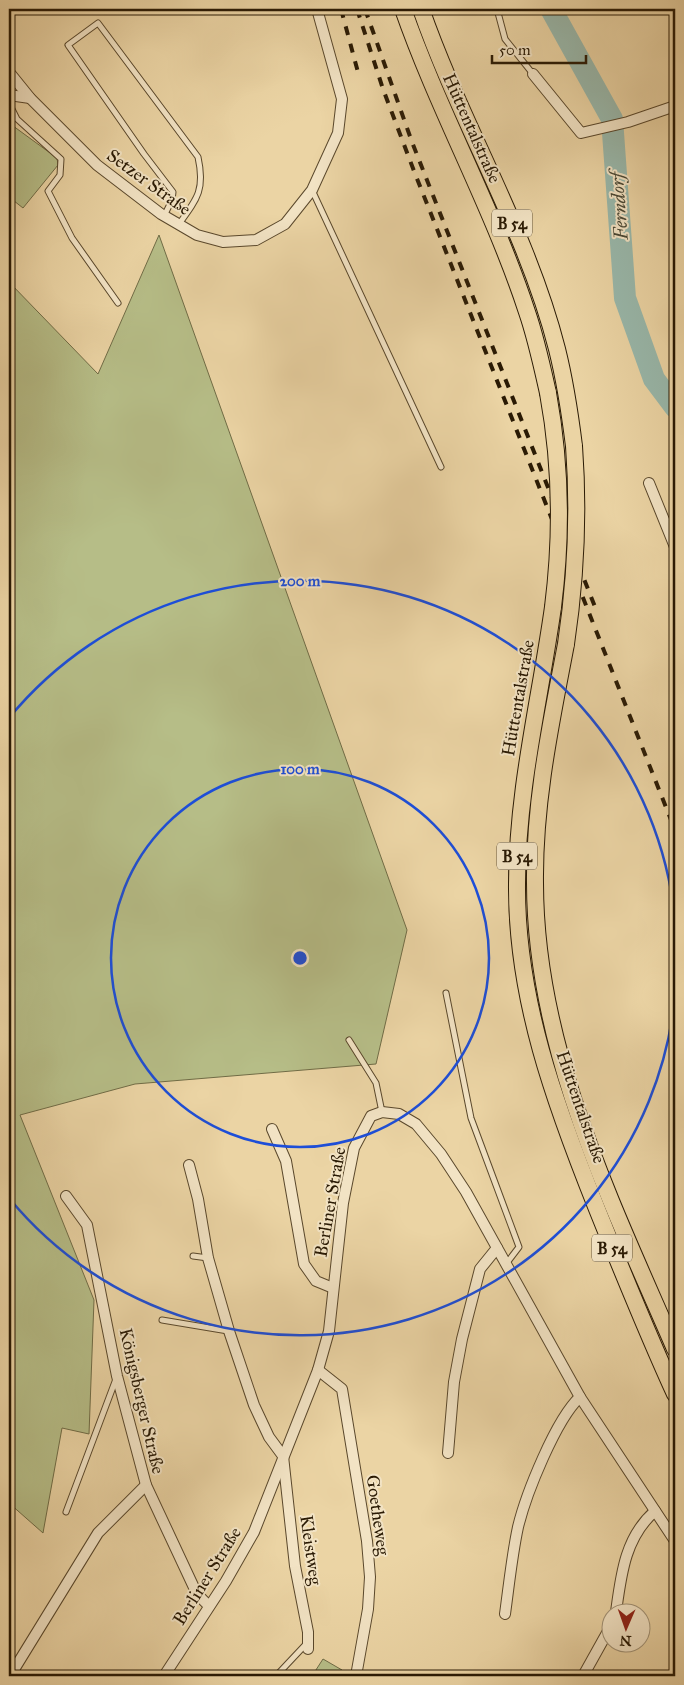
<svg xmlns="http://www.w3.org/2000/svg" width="684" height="1685" font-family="'IM FELL Great Primer',serif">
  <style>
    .green { fill: #b6bd87; stroke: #706c46 }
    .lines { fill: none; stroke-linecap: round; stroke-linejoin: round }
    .river { stroke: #99b8ab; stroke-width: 22 }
    .service-casing { stroke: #5a482c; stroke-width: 7 }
    .minor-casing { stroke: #5a482c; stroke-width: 12 }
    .trunk-casing { stroke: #2a1a04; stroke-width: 18 }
    .service { stroke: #f2e3c4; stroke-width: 5 }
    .minor { stroke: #f2e3c4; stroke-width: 10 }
    .trunk { stroke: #ebd4a4; stroke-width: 16 }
    .rail { stroke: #2a1a04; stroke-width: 4; stroke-dasharray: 9 9; stroke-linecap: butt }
    .trunk-bridge-casing { stroke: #2a1a04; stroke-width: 18; stroke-linecap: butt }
    .trunk-bridge { stroke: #ebd4a4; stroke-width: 16 }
    .ring { fill: none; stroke: #1d4ed8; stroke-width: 2.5 }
    .labels { text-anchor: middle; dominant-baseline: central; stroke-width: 4; stroke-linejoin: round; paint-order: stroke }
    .shield { fill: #f2e3c4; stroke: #66563e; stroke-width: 1 }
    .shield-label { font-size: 16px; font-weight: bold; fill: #2a1a04 }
    .street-label { font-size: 18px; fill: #2a1a04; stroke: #f2e3c4 }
    .water-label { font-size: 19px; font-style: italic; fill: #4b4936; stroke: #f2e3c4 }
    .centre { fill: #1d4ed8; stroke: #f2e3c4; stroke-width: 2.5 }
    .ring-label { font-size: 15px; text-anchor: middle; font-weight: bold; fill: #1d4ed8; stroke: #f2e3c4; stroke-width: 4; stroke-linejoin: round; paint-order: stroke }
  </style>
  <rect width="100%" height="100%" fill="#ebd4a4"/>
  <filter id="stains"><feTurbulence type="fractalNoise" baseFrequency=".004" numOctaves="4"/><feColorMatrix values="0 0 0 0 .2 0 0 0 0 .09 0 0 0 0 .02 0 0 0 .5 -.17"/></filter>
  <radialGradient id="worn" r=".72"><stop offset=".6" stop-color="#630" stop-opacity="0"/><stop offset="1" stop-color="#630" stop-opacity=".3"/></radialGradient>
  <g class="green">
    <path d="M9,123L57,158L58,165L23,208L9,197Z"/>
    <path d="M159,235L407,930L376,1064L135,1084L20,1115L94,1300L89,1434L62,1428L43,1533L9,1503V282L98,374Z"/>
    <path d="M323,1659L342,1670L338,1676H312Z"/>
  </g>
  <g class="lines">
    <path class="river" d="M551,9L612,119L625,298L654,379L675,407"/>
    <defs>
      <g id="service">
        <path d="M497,9L505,39L533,74"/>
        <path d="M9,103L17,119L61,159L60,175L48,191L72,238L118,303"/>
        <path d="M312,190L441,467"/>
        <path d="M164,216L172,200L173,192L144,154L68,45L98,23L198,157C205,189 198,198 179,224"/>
        <path d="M446,993L471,1118L519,1247L506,1264"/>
        <path d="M349,1040L376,1083L382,1112"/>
        <path d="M193,1256L208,1258"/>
        <path d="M162,1320L228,1331"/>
        <path d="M66,1512L116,1379"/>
        <path d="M276,1676L308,1642"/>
      </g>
      <g id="minor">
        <path d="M9,72L30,98L97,165L161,214L197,235L223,242L256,240L285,224L312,190L338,133L342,99L317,9"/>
        <path d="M533,74L581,133L628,122L675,106"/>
        <path d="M9,95L30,98"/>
        <path d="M649,483L675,547"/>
        <path d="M272,1129L286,1161L304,1264L316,1281L333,1288"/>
        <path d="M189,1165L198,1199L208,1258L229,1331L254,1405L269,1437L283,1456L295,1566L308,1632V1649"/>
        <path d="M66,1196L87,1225L117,1376L146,1485L197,1594L209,1606"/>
        <path d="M318,1370L342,1389L367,1541L370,1577L368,1609L356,1676"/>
        <path d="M448,1453L454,1382L462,1339L480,1269L497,1248"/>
        <path d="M616,1612C621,1575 625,1537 655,1511"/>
        <path d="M505,1614C509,1585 512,1555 518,1527C526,1494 556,1419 580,1397"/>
        <path d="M10,1676L98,1533L146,1485"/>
        <path d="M164,1676L226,1581L254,1532L318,1370L329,1331L343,1203L354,1148L371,1116L382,1112L399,1114L416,1124L441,1154L466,1192L580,1397L675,1541"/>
        <path d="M583,1676L612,1624"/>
      </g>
      <g id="trunk">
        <path d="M403,9C439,112 493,208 527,312C536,338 542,366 548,393"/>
        <path d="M421,9C461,124 527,231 557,349C565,381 570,414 574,446"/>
        <path d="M553,607C540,700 517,790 517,884C516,998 555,1104 597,1209C622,1271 647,1333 675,1394"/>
        <path d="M566,644C551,723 534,802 535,883C535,1048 611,1201 675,1349"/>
      </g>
    </defs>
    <use href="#service" class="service-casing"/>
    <use href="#minor" class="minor-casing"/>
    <use href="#trunk" class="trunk-casing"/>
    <use href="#service" class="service"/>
    <use href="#minor" class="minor"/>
    <use href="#trunk" class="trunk"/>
    <g class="rail">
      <path d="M341,9L359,76"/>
      <path d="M357,9L383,89L414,171L675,830"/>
      <path d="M365,9L412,142L597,612"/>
    </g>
    <defs>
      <g id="trunk-bridge">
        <path d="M548,393C561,464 562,536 553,607"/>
        <path d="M566,644C576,577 579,513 574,446"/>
      </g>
    </defs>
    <use href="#trunk-bridge" class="trunk-bridge-casing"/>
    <use href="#trunk-bridge" class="trunk-bridge"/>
  </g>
  <g class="ring">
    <circle cx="300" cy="958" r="189"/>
    <path d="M675 997A377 377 0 0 1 9 1198M9 718A377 377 0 0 1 675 919"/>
  </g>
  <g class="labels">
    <g class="shield">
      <rect x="492" y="209.5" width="40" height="27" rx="4"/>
      <rect x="497" y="842.5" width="40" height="27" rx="4"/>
      <rect x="592" y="1234.5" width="40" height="27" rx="4"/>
    </g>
    <g class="shield-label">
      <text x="512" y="223">B 54</text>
      <text x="517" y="856">B 54</text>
      <text x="612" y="1248">B 54</text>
    </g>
    <g class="street-label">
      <text transform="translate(472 128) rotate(66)">Hüttentalstraße</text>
      <text transform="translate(149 182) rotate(36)">Setzer Straße</text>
      <text transform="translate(518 698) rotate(-80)">Hüttentalstraße</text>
      <text transform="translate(581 1107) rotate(71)">Hüttentalstraße</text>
      <text transform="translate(330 1202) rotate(-80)">Berliner Straße</text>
      <text transform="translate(142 1401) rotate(77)">Königsberger Straße</text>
      <text transform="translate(378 1515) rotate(82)">Goetheweg</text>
      <text transform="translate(311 1550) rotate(82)">Kleistweg</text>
      <text transform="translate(207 1576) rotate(-58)">Berliner Straße</text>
    </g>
    <g class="water-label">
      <text transform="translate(619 206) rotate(-94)">Ferndorf</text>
    </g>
  </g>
  <circle cx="300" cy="958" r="8" class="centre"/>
  <g class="ring-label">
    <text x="300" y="586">200 m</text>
    <text x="300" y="774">100 m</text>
  </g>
  <rect width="684" height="1685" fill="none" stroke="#ebd4a4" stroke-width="30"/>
  <rect x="10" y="10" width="664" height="1665" fill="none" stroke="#2a1a04" stroke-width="2.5"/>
  <rect x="15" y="15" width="654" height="1655" fill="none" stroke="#2a1a04"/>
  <g transform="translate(626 1628) rotate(182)"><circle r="24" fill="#f2e3c4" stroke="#a29377"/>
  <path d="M0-4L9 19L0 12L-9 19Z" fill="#8f2418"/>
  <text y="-8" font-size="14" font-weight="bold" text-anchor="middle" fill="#2a1a04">N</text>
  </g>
  <path d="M492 55v8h94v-8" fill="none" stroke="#2a1a04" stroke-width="2.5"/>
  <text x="499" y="55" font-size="15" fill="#2a1a04" stroke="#f2e3c4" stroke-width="4" paint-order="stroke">50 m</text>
  <rect width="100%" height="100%" filter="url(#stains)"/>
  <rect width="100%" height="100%" fill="url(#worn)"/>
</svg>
